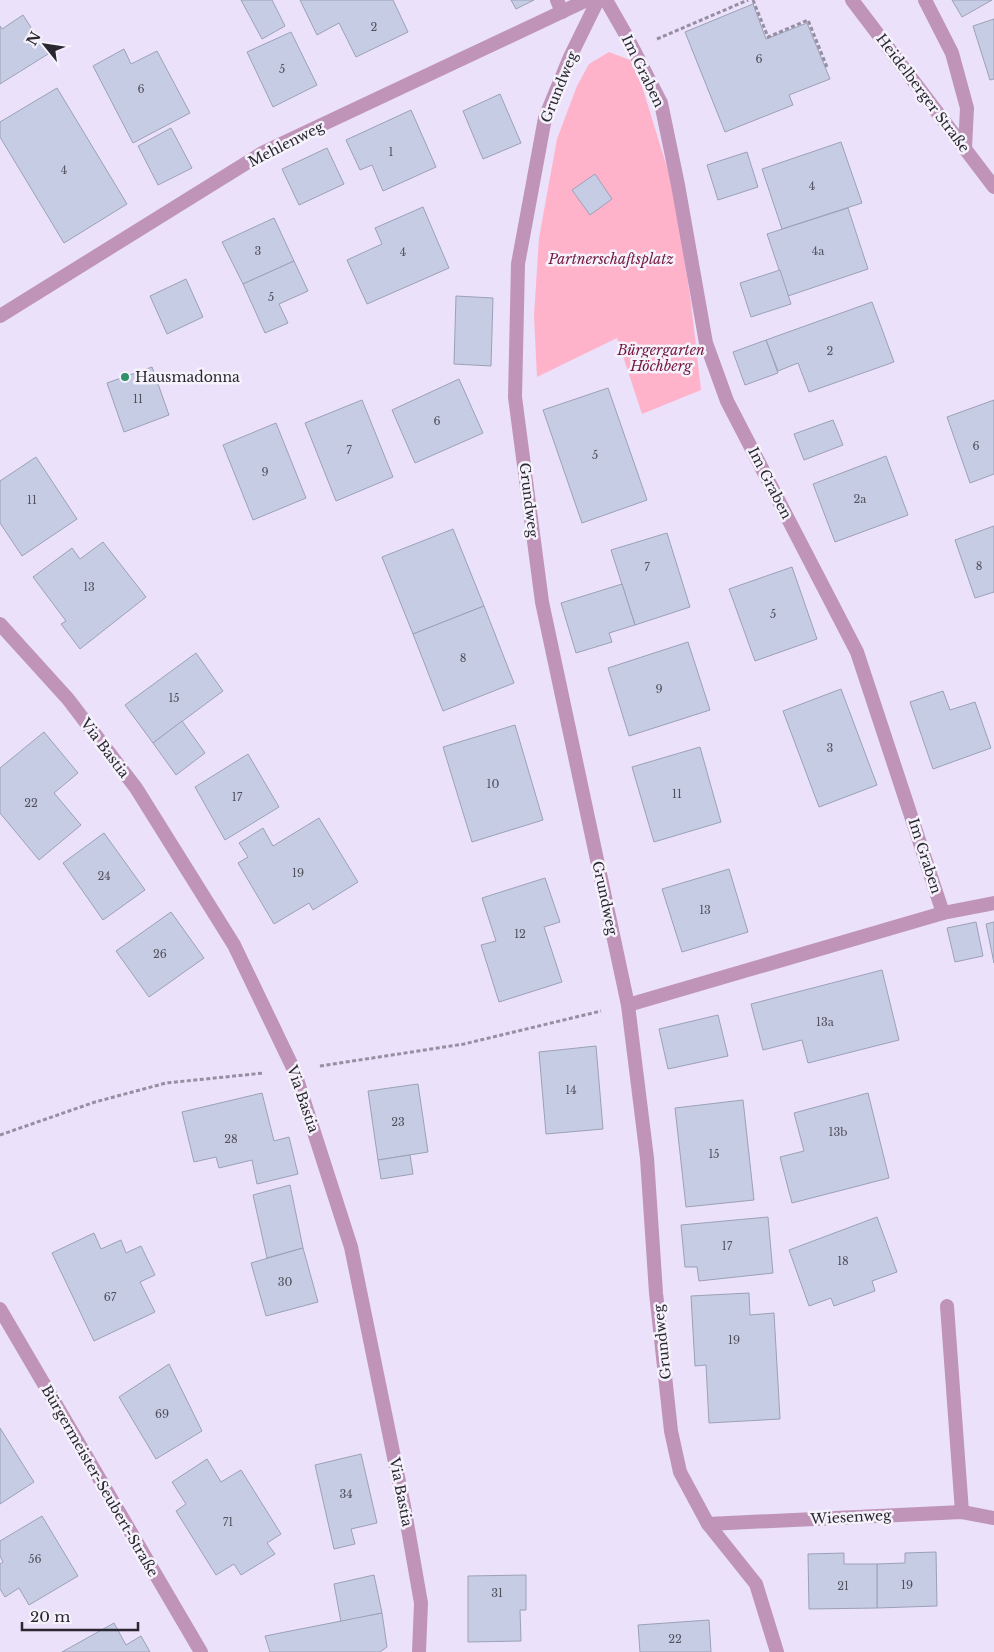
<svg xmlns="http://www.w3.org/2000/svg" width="994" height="1652" font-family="'Libre Baskerville',serif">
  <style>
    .green { fill: #feb3ca }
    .building { fill: #c6cce4; stroke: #9ba1b8 }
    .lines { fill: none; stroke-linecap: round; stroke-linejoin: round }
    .path { stroke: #968fa1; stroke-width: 3; stroke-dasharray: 4 2.5; stroke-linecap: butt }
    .service { stroke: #bf94b8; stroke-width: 14 }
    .minor { stroke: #bf94b8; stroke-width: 14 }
    .poi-dot { fill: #31916b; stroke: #f5f2fc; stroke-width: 2 }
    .labels { text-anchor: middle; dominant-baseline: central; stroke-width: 5; stroke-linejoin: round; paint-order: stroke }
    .number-label { font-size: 11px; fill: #51505d }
    .street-label { font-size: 14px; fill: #2a2730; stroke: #f5f2fc }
    .park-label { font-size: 14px; font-style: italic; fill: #741840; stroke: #f5f2fc }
    .poi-label { font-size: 14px; fill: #2a2730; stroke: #f5f2fc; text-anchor: start }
  </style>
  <rect width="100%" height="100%" fill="#ebe1fa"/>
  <path class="green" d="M609,52L630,60L641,83L674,190L691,303L701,390L642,414L617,338L537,377L534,316L539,238L557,139L577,86L589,64Z"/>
  <g class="building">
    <path d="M241,0H272L285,26L262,39Z"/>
    <path d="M300,0H393L408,32L356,57L339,23L317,35Z"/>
    <path d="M511,0H534L516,9Z"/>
    <path d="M952,0H992L962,17Z"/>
    <path d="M753,4L766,39L807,23L830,79L789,95L793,105L725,132L685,32Z"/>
    <path d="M23,15L48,54L0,84V26L2,29Z"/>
    <path d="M994,19V79L990,80L973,26Z"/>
    <path d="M291,32L317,85L273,107L247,52Z"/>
    <path d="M124,49L131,64L157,51L190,113L133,143L93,66Z"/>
    <path d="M57,88L127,204L64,243L0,137V122Z"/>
    <path d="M500,94L521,143L483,159L463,111Z"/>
    <path d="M411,110L436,167L383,191L372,165L360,170L346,140Z"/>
    <path d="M171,128L192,168L158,185L138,146Z"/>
    <path d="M841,142L862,203L782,229L762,169Z"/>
    <path d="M327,148L344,184L299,205L282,169Z"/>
    <path d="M747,152L758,187L718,200L707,165Z"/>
    <path d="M595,174L612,199L590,215L572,190Z"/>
    <path d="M423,207L449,268L367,304L347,260L382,244L375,228Z"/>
    <path d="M848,208L868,269L788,296L767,234Z"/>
    <path d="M274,218L294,261L243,284L222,242Z"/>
    <path d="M294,261L308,291L279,304L288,323L265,333L243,284Z"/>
    <path d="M780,270L791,304L751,317L740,283Z"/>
    <path d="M186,279L203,317L167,334L150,296Z"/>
    <path d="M456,296L493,298L491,366L454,364Z"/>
    <path d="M872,302L894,362L809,392L798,363L778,371L766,340Z"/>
    <path d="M766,340L778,373L745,385L733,352Z"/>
    <path d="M152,367L169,415L124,432L107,383Z"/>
    <path d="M459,379L483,433L415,463L392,410Z"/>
    <path d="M608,388L647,500L582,523L543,410Z"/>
    <path d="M362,400L393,477L336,501L305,423Z"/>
    <path d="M994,400V474L970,483L947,417Z"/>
    <path d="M833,420L843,445L804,460L794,434Z"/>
    <path d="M276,423L306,498L253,520L223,445Z"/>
    <path d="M886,456L908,515L835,542L813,484Z"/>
    <path d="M36,457L77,519L22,556L0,523V481Z"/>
    <path d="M994,526V592L975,598L955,540Z"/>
    <path d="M453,529L484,606L413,634L382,557Z"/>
    <path d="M667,533L690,607L635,625L611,550Z"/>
    <path d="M103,542L146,597L80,649L61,624L66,621L33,577L72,548L80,559Z"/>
    <path d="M792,567L817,639L755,661L729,589Z"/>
    <path d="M622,584L635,625L609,633L612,642L576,653L561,603Z"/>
    <path d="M484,606L514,683L443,711L413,634Z"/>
    <path d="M688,642L710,710L629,736L608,668Z"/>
    <path d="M196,653L223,691L153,743L125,705Z"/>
    <path d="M841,689L877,785L819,807L783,711Z"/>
    <path d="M943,691L950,710L975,702L991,748L933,769L910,702Z"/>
    <path d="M182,721L205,753L176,775L153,743Z"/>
    <path d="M515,725L543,820L472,842L443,747Z"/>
    <path d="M44,732L78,773L54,793L81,825L39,860L0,813V768Z"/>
    <path d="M700,747L721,822L654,842L632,767Z"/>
    <path d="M248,754L279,807L225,840L195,787Z"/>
    <path d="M319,818L358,882L313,910L309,903L274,924L238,863L248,857L239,843L263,828L273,846Z"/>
    <path d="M104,833L145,890L103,920L63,863Z"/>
    <path d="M729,869L748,932L682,952L662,889Z"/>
    <path d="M545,878L560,922L544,927L562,982L499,1002L481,945L496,941L482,898Z"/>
    <path d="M171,912L204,958L149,997L116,951Z"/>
    <path d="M976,922L983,956L955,962L947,928Z"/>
    <path d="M994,922V963L986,924Z"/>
    <path d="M882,970L899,1040L808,1063L802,1040L763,1050L751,1004Z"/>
    <path d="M718,1015L728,1056L668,1069L659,1029Z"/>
    <path d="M596,1046L603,1129L546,1134L539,1052Z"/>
    <path d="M418,1084L428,1152L378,1160L368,1091Z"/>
    <path d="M262,1093L274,1141L289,1137L298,1174L257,1184L252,1160L219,1168L216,1157L194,1162L182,1112Z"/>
    <path d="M868,1093L889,1178L792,1203L780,1157L804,1151L794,1113Z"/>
    <path d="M743,1100L754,1200L686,1207L675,1108Z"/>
    <path d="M410,1155L413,1174L381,1179L378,1160Z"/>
    <path d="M290,1185L303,1248L267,1258L253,1195Z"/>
    <path d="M768,1217L773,1273L699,1281L697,1267H685L681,1225Z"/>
    <path d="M877,1217L897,1272L872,1281L875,1291L834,1306L831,1298L809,1306L789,1250Z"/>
    <path d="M94,1233L101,1249L121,1240L126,1253L141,1246L155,1275L140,1282L155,1312L94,1341L52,1253Z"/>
    <path d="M303,1248L318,1302L266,1316L251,1263Z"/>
    <path d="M749,1293L750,1315L774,1313L780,1419L709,1423L706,1365L695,1366L691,1296Z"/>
    <path d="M169,1364L202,1431L156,1459L119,1397Z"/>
    <path d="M0,1428L34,1482L0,1504Z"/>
    <path d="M361,1454L377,1523L351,1529L355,1544L334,1549L315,1465Z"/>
    <path d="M207,1459L221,1482L241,1470L281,1534L267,1543L275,1554L241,1575L234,1564L216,1575L176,1511L186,1504L172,1482Z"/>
    <path d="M42,1516L78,1576L29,1605L19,1588L5,1597L0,1589V1564L3,1562L0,1556V1541Z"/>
    <path d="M936,1552L937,1606L877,1608V1564L905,1563V1553Z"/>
    <path d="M844,1553V1564H877V1608L809,1609L808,1554Z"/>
    <path d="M374,1575L382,1613L341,1622L334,1584Z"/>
    <path d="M526,1575V1610H520L521,1641L468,1642V1576Z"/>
    <path d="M382,1613L387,1647L380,1652H270L265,1636Z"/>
    <path d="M709,1620L711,1652H640L638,1625Z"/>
    <path d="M114,1623L126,1645L141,1636L150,1652H62Z"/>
  </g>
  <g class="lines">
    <g class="path">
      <path d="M753,0L768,37L808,20L827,67"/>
      <path d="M657,39L748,0"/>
      <path d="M320,1066L464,1044L601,1011"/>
      <path d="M0,1135L95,1102L166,1083L264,1073"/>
    </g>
    <g class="service">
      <path d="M557,0L562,12"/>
      <path d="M925,0L952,53L967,108L965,148"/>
      <path d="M947,1306L962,1512"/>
    </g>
    <g class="minor">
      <path d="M598,0L570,57L545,118L518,264L515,397L542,602L628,1005L647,1158L656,1293L671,1431L680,1472L708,1524L756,1584L777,1652"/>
      <path d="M606,0L626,35L661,103L678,185L706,343L727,401L857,652L943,913"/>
      <path d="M852,0L994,187"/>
      <path d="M0,316L264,152L587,0"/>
      <path d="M0,624L68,699L136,788L234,945L294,1070L351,1247L404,1506L421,1603L419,1652"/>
      <path d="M628,1005L943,913L994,903"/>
      <path d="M0,1309L201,1652"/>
      <path d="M708,1524L962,1512L994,1518"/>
    </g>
  </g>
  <circle class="poi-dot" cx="125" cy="377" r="5"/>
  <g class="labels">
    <g class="number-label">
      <text x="374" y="27">2</text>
      <text x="759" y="59">6</text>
      <text x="282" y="69">5</text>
      <text x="141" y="89">6</text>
      <text x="391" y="152">1</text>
      <text x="64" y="170">4</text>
      <text x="812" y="186">4</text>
      <text x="258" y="251">3</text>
      <text x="818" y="251">4a</text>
      <text x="403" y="252">4</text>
      <text x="271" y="297">5</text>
      <text x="830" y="351">2</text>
      <text x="138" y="399">11</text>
      <text x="437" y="421">6</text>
      <text x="976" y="446">6</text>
      <text x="349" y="450">7</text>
      <text x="595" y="455">5</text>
      <text x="265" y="472">9</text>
      <text x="860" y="499">2a</text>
      <text x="32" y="500">11</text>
      <text x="979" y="566">8</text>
      <text x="647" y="567">7</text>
      <text x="89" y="587">13</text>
      <text x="773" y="614">5</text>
      <text x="463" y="658">8</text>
      <text x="659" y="689">9</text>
      <text x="174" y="698">15</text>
      <text x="830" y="748">3</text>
      <text x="493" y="784">10</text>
      <text x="677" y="794">11</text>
      <text x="237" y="797">17</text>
      <text x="31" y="803">22</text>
      <text x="298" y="873">19</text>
      <text x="104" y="876">24</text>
      <text x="705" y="910">13</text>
      <text x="520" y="934">12</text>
      <text x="160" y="954">26</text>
      <text x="825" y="1022">13a</text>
      <text x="571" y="1090">14</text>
      <text x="398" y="1122">23</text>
      <text x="838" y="1132">13b</text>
      <text x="231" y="1139">28</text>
      <text x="714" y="1154">15</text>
      <text x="727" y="1246">17</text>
      <text x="843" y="1261">18</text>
      <text x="285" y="1282">30</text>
      <text x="110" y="1297">67</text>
      <text x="734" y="1340">19</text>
      <text x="162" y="1414">69</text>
      <text x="346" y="1494">34</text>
      <text x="228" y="1522">71</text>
      <text x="35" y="1559">56</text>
      <text x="907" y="1585">19</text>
      <text x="843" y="1586">21</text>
      <text x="497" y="1593">31</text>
      <text x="675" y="1639">22</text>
    </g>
    <g class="street-label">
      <text transform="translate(643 71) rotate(64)">Im Graben</text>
      <text transform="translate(559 87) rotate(-68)">Grundweg</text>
      <text transform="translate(923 93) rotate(53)">Heidelberger Straße</text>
      <text transform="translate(286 144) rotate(-27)">Mehlenweg</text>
      <text transform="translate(770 483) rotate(63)">Im Graben</text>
      <text transform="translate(529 500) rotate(83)">Grundweg</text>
      <text transform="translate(105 748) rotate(53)">Via Bastia</text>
      <text transform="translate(925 856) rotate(72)">Im Graben</text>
      <text transform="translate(605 898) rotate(78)">Grundweg</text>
      <text transform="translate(303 1099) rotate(71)">Via Bastia</text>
      <text transform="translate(662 1342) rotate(-96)">Grundweg</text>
      <text transform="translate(100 1481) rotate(60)">Bürgermeister-Seubert-Straße</text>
      <text transform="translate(401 1492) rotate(79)">Via Bastia</text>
      <text transform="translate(851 1517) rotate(-3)">Wiesenweg</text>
    </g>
    <g class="park-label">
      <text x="611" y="259">Partnerschaftsplatz</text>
      <text x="661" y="350">Bürgergarten<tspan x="661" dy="16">Höchberg</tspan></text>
    </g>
    <g class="poi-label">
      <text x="135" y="377">Hausmadonna</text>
    </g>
  </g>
  <g transform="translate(45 45) rotate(300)" stroke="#f5f2fc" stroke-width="4" paint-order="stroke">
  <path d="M0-4L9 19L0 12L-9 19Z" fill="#2a2730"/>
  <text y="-8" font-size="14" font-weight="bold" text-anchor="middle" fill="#2a2730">N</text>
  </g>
  <path d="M22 1622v8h116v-8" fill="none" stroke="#2a2730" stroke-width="2.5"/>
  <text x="30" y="1622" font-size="15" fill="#2a2730" stroke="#f5f2fc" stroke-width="4" paint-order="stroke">20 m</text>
</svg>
